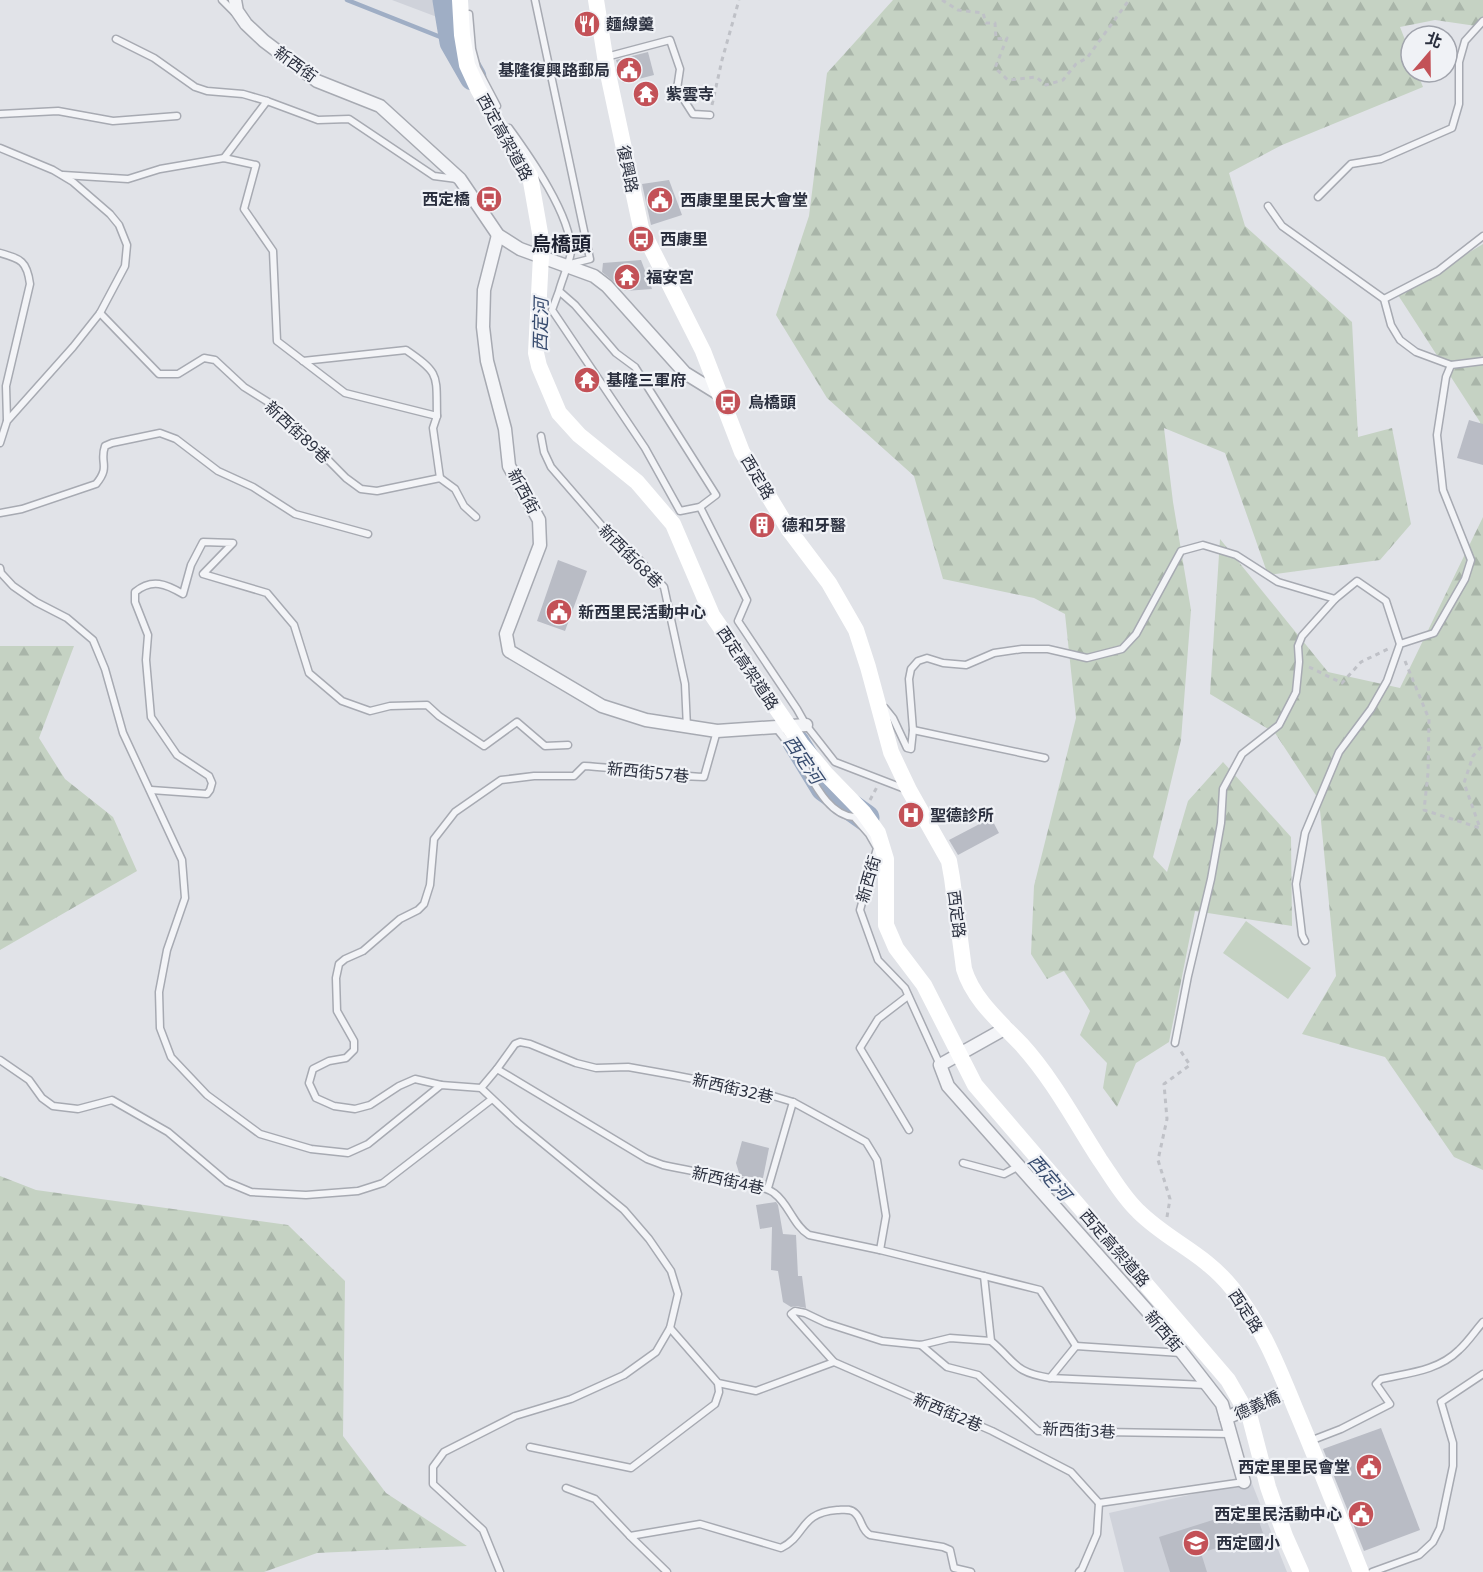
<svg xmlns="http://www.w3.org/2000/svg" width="1483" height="1572" font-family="'Noto Sans','Noto Sans TC',sans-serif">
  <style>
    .built { fill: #cfd2da }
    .forest { fill: url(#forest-firs) }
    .pitch { fill: #c5d2c3 }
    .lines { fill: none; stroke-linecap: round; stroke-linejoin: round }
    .stream { stroke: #9faec5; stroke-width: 4.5 }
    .river { stroke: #9faec5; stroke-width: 27 }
    .building { fill: #b9bcc5 }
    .lane-casing { stroke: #a7aab2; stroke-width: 9 }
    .street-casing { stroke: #a7aab2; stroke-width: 15 }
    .path { stroke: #bfc1c7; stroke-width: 3; stroke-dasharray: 4.5 4.5; stroke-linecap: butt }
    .lane { stroke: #f3f4f7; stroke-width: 6 }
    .street { stroke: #f3f4f7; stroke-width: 12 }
    .secondary { stroke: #fff; stroke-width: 16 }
    .secondary-bridge { stroke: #fff; stroke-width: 16 }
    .labels { text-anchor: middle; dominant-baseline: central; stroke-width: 4.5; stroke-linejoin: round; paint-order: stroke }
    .poi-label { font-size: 16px; font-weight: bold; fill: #2b303f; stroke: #f0f2f6; text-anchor: start }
    .street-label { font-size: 16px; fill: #2b303f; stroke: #f0f2f6 }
    .water-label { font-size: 18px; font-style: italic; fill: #384c6f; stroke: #f0f2f6 }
    .quarter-label { font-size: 20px; font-weight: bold; fill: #1d2130; stroke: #f0f2f6 }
  </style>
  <defs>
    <pattern id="forest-firs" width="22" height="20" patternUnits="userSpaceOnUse" patternTransform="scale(1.5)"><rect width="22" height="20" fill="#c5d2c3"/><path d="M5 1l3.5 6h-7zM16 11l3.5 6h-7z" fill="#a9b5a9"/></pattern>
  </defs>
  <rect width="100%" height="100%" fill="#e1e3e8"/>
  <g class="built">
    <path d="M392,0H437V17Z"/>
    <path d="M1251,1481L1287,1572H1124L1109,1513Z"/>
  </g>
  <g class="forest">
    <path d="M893,0H1483V27L1435,20L1400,27L1411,55V72H1417L1423,87L1282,145L1229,173L1245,226L1352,322L1358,437L1392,428L1411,524L1380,560L1268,575L1225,453L1164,428L1173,502L1191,610L1181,740L1153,857L1167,872L1188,801L1223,762L1291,837L1292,926L1195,911L1169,1042L1136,1063L1117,1107L1103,1088L1107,1063L1080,1035L1090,1011L1064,971L1047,979L1031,954L1034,886L1076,718L1065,614L1034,598L943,579L914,476L827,398L776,315L809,216L827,73Z"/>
    <path d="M1483,244V453L1480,422L1398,295Z"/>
    <path d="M1483,517V1170L1454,1157L1385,1057L1302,1034L1336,976L1319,800L1275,733L1210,694L1220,539L1328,672L1400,688Z"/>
    <path d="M0,646H74L39,738L65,779L113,817L137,871L0,950Z"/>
    <path d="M0,1176L36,1190L288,1225L345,1281L343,1436L386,1493L467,1546L317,1553L264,1572H0Z"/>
  </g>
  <path class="pitch" d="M1246,921L1311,968L1288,999L1223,953Z"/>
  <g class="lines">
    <path class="stream" d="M347,0L453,42"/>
    <g class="river">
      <path d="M446,0L453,42L473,77"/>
      <path d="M796,742L824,788L866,818"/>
    </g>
  </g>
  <g class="building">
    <path d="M648,52L654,75L623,83L616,60Z"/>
    <path d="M669,180L682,215L651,225L642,184Z"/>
    <path d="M641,260L652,289L625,291L602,272L603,263Z"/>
    <path d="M1469,420L1483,424V465L1457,458Z"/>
    <path d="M558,560L587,571L565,631L537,621Z"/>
    <path d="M991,818L999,833L958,855L949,840Z"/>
    <path d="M742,1141L769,1148L763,1178L740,1176L736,1163Z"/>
    <path d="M776,1202L778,1205L783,1234L796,1235L798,1276H802L806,1308L796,1306L791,1307L783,1302L778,1271L771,1270L772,1227L760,1229L756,1205Z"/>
    <path d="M1381,1428L1420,1530L1364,1551L1323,1449Z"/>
    <path d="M1254,1507L1263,1533L1201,1553L1207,1572H1170L1159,1537Z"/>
  </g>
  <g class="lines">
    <defs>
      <g id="lane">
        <path d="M222,0L234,12"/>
        <path d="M535,0L590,259L570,264"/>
        <path d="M469,14L472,49L477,68L497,106"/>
        <path d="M116,39L154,58L195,87L207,91L243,94L267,101L318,120L349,119L434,176L457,179"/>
        <path d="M606,57L670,40L680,69L677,89L693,114L710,115"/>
        <path d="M0,114L58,111L113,121L177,116"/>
        <path d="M509,128C530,157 571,215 571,251C571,259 561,282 559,291L575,305L616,353L635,367L716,495L700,507L680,511L645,448L552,310L559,291"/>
        <path d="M0,148L53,170L73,182L110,214L119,225L127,245L125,266L100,313L73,347L7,421L0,443"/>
        <path d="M224,158L267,101"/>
        <path d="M63,175L128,179L160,169L224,158L256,165L244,209L273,251L277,341L345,393L437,416L433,428L440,478"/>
        <path d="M1318,197L1351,164L1381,159L1452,128L1459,104V62L1465,41L1483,21"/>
        <path d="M1268,206L1282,226L1384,299L1391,325L1400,340L1416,352L1451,365L1483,361"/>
        <path d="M0,253C21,259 27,261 30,284L6,386L7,420"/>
        <path d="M1384,299L1438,271L1483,236"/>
        <path d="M100,313L159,374H178L204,358L215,360L244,387L276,407L346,478L361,489L377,491L440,478L455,489L464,506L476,517"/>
        <path d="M303,361L406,350C441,374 436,375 437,416"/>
        <path d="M541,436L544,452L551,467L629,557L636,556L664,587L685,684L687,728"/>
        <path d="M700,507L747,600L738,621L797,709L806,725L835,762L905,789"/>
        <path d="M0,513L22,509L96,484C111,466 99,463 105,446L112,443L160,433L176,439L218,471L253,487L295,514L368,534"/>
        <path d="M0,568L1,573L13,586L36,602L67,618L93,640L105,669L123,733L182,860L185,898L167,950L159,992L160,1028L171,1057L207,1095L260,1134L311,1149L348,1153L368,1144L441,1085L481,1088L518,1123L624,1210L649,1239L671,1271L678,1294L670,1328L656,1352L624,1375L571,1399L515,1416L444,1452L433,1467V1484L483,1530L500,1572"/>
        <path d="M885,708L893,718L907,748L911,749L913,730L909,679L911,669L918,661L927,658L943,663L966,665L994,653L1022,649H1048L1087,658L1122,649L1136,634L1181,551L1203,545L1236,555L1278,582L1335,599L1357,581L1386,601L1400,644"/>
        <path d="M776,728C784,738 792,748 799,758C812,778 827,815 854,817L869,834L877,848L860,910L878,960L905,988L940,1065"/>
        <path d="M913,730L1045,758"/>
        <path d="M151,790L207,794L210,790L212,783L209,776L177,755L151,717L146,660L148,635L135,602V592C152,578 166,584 183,594L191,565L203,542L233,543L203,574L267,593L294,625L309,673L342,701L370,711L390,706L427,705L439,716L484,746L517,722L545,746L568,745"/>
        <path d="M1305,941L1302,935L1296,884L1305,833L1339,752L1371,709L1387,681L1400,644L1434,633L1465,579L1471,560L1443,490L1437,435L1446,377L1451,365"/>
        <path d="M908,996L878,1019L860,1048L909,1130"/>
        <path d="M1175,1043L1188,976L1211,879L1221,823L1223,789L1242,754L1279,725L1296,692L1299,662L1298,646L1302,636L1335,599"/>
        <path d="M0,1060L29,1080L42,1098L53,1106L78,1109L112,1100L168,1132L227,1182L251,1192L306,1195L358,1191L383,1183L492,1099"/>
        <path d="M497,1069L515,1044L520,1042L530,1044L576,1063L596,1068L628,1067L673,1075L760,1092L793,1102L866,1142L877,1160L886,1216L880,1250"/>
        <path d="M441,1085L415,1079L399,1086L370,1105L355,1109L334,1106L316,1098L309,1083L313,1069L329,1061L346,1058L354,1050V1041L337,1011L336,978L339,964L345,959L363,951L400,919L418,910L424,904L430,885L434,839L455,812L501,780L534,776H574L584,766C624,768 664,776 704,777L717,731"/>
        <path d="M481,1088L497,1069L647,1159L663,1165C685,1170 760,1182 774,1193C789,1204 793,1225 809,1235L880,1250L1040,1290L1076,1346"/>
        <path d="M963,1163L1004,1174L1019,1166"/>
        <path d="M768,1188L793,1102"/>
        <path d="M984,1276L991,1341"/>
        <path d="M670,1328L718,1383L756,1391L834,1362"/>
        <path d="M921,1345L947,1367L978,1375L1038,1431L1231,1434"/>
        <path d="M1050,1378L1076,1346L1181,1353"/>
        <path d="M1310,1441L1341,1429L1390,1404L1376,1384L1381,1379C1408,1373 1438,1371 1459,1350C1468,1342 1475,1331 1483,1322"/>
        <path d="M530,1447L631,1468L715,1404L719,1392L718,1383"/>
        <path d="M566,1488L595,1499L630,1536"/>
        <path d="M1099,1503L1071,1472L992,1431L834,1362L791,1314L795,1311L805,1313L826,1323L882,1341L921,1345L950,1338L991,1341C1017,1363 1013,1372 1050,1378L1206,1385"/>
        <path d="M1099,1503L1244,1482"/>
        <path d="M667,1572L630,1536L700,1524L781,1548C807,1535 799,1513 837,1510C843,1510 850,1508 855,1513C862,1519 861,1530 870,1535L943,1547L950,1550L954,1568L971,1572"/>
        <path d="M1079,1572L1082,1569L1097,1534L1099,1503"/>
        <path d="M1372,1572L1419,1555L1433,1542L1440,1528L1453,1466V1443L1441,1402L1483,1374"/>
      </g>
      <g id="street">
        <path d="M235,0L237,11L246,24L264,41L317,81L380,106L460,179L498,235L520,249L594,276L607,286L685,373L719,394"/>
        <path d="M498,235L484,290L483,327L487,361L505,429L509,466L539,520L540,545L506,634L509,651L602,706L646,720L717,731L806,725"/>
        <path d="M1006,1028L940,1065L948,1086L1166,1332L1222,1404L1244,1482"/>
        <path d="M1226,1418L1288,1391"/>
      </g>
    </defs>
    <use href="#lane" class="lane-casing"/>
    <use href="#street" class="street-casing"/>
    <g class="path">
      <path d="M942,0L958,10L983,13L986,23H995L996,39L1007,38L995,68L1008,80L1036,77L1046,85L1063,80L1076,64L1087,58L1129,0"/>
      <path d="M712,105L722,60L739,0"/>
      <path d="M1405,661L1429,719L1428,773L1424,810L1480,828L1464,783L1473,756L1483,745"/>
      <path d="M1309,667L1342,683L1361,662L1388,649"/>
      <path d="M870,800L877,787"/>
      <path d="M1167,1217L1170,1199L1158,1160L1167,1119L1164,1084L1190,1065L1180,1050"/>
    </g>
    <use href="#lane" class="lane"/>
    <use href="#street" class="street"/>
    <g class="secondary">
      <path d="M460,0L462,35L467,65L478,89L499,126L530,176L540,233L541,256"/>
      <path d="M596,0L607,69L641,228L703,351L742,452L789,530L829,583L856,630L868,667L891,752L909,790L949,861L952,878L964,969C973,999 999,1021 1021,1044C1052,1078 1075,1121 1100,1160C1112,1177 1122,1196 1138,1211C1168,1241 1204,1253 1232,1288C1261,1324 1278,1366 1295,1408C1318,1462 1339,1517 1361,1572"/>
    </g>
    <path class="secondary-bridge" d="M541,256L536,353L539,366L559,413L579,435L637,482L673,524L712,615L801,744L826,774L863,812L878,833L886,859V925L896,948L924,985L975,1085L1228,1380L1250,1418L1268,1487L1285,1536L1301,1572"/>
  </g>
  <defs>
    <symbol id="restaurant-disc" viewBox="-11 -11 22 22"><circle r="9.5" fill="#c35157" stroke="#f0f2f6"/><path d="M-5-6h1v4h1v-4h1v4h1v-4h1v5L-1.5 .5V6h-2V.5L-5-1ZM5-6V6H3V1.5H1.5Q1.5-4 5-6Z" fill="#fff"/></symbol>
    <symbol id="civic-disc" viewBox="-11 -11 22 22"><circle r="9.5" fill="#c35157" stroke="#f0f2f6"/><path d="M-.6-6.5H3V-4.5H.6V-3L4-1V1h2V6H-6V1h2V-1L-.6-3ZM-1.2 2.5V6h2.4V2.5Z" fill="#fff"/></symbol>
    <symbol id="temple-disc" viewBox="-11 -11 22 22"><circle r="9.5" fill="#c35157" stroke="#f0f2f6"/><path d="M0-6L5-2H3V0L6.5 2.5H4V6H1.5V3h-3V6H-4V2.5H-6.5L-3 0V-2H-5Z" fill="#fff"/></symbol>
    <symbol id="bus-disc" viewBox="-11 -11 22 22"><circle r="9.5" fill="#c35157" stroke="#f0f2f6"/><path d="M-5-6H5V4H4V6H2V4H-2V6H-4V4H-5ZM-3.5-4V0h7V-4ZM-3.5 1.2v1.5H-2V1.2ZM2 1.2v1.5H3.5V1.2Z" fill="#fff"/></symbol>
    <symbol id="building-disc" viewBox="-11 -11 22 22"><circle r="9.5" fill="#c35157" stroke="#f0f2f6"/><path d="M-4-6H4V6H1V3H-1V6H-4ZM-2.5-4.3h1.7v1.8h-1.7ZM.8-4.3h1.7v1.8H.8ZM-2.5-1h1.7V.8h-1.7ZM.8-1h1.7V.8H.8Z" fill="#fff"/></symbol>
    <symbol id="hospital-disc" viewBox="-11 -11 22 22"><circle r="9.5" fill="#c35157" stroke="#f0f2f6"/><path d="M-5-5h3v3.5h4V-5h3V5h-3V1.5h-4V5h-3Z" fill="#fff"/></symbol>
    <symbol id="school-disc" viewBox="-11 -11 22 22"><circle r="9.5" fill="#c35157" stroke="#f0f2f6"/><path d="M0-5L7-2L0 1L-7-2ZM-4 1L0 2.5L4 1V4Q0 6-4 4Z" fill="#fff"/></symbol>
  </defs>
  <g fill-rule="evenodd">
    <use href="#restaurant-disc" x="572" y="9" width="30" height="30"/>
    <use href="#civic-disc" x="614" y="55" width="30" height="30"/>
    <use href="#temple-disc" x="631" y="79" width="30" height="30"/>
    <use href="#bus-disc" x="474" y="184" width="30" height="30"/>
    <use href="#civic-disc" x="645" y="185" width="30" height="30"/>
    <use href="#bus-disc" x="626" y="224" width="30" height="30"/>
    <use href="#temple-disc" x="612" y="262" width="30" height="30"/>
    <use href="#temple-disc" x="572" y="365" width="30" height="30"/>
    <use href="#bus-disc" x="713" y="387" width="30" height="30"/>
    <use href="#building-disc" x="747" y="510" width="30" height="30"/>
    <use href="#civic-disc" x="544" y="597" width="30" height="30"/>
    <use href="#hospital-disc" x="896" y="800" width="30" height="30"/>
    <use href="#civic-disc" x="1354" y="1452" width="30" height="30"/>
    <use href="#civic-disc" x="1346" y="1499" width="30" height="30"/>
    <use href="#school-disc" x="1181" y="1528" width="30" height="30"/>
  </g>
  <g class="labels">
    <g class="poi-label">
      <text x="606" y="24">麵線羹</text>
      <text x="610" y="70" text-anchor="end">基隆復興路郵局</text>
      <text x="666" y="94">紫雲寺</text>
      <text x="470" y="199" text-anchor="end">西定橋</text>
      <text x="680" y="200">西康里里民大會堂</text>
      <text x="660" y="239">西康里</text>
      <text x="646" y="277">福安宮</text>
      <text x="606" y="380">基隆三軍府</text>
      <text x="748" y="402">烏橋頭</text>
      <text x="782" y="525">德和牙醫</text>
      <text x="578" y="612">新西里民活動中心</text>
      <text x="930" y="815">聖德診所</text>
      <text x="1350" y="1467" text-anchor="end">西定里里民會堂</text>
      <text x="1342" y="1514" text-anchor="end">西定里民活動中心</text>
      <text x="1216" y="1543">西定國小</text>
    </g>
    <g class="street-label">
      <text transform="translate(296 64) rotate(36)">新西街</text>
      <text transform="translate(505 137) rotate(61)">西定高架道路</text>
      <text transform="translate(628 169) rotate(78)">復興路</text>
      <text transform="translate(298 432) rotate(43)">新西街89巷</text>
      <text transform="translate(758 477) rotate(59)">西定路</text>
      <text transform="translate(524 491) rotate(62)">新西街</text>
      <text transform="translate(631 556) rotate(45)">新西街68巷</text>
      <text transform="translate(748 668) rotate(56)">西定高架道路</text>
      <text transform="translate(648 772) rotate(6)">新西街57巷</text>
      <text transform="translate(868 879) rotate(-74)">新西街</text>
      <text transform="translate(957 914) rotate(83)">西定路</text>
      <text transform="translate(733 1088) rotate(13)">新西街32巷</text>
      <text transform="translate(728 1180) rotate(13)">新西街4巷</text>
      <text transform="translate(1115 1248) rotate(49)">西定高架道路</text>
      <text transform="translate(1246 1311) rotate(57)">西定路</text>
      <text transform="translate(1164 1331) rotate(50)">新西街</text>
      <text transform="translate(1257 1405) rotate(-24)">德義橋</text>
      <text transform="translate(948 1412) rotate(23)">新西街2巷</text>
      <text transform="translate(1079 1430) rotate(3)">新西街3巷</text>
    </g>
    <g class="water-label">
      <text transform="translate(540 325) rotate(-89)">西定河</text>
      <text transform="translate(804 759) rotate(56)">西定河</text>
      <text transform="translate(1050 1177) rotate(49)">西定河</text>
    </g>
    <g class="quarter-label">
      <text x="561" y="243">烏橋頭</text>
    </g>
  </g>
  <g transform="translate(1429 54) rotate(20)"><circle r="28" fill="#f0f2f6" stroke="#a1a4ad" stroke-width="1.5"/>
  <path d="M0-4.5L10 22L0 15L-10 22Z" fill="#c35157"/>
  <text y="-9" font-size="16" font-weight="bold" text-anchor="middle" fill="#2b303f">北</text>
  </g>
</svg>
